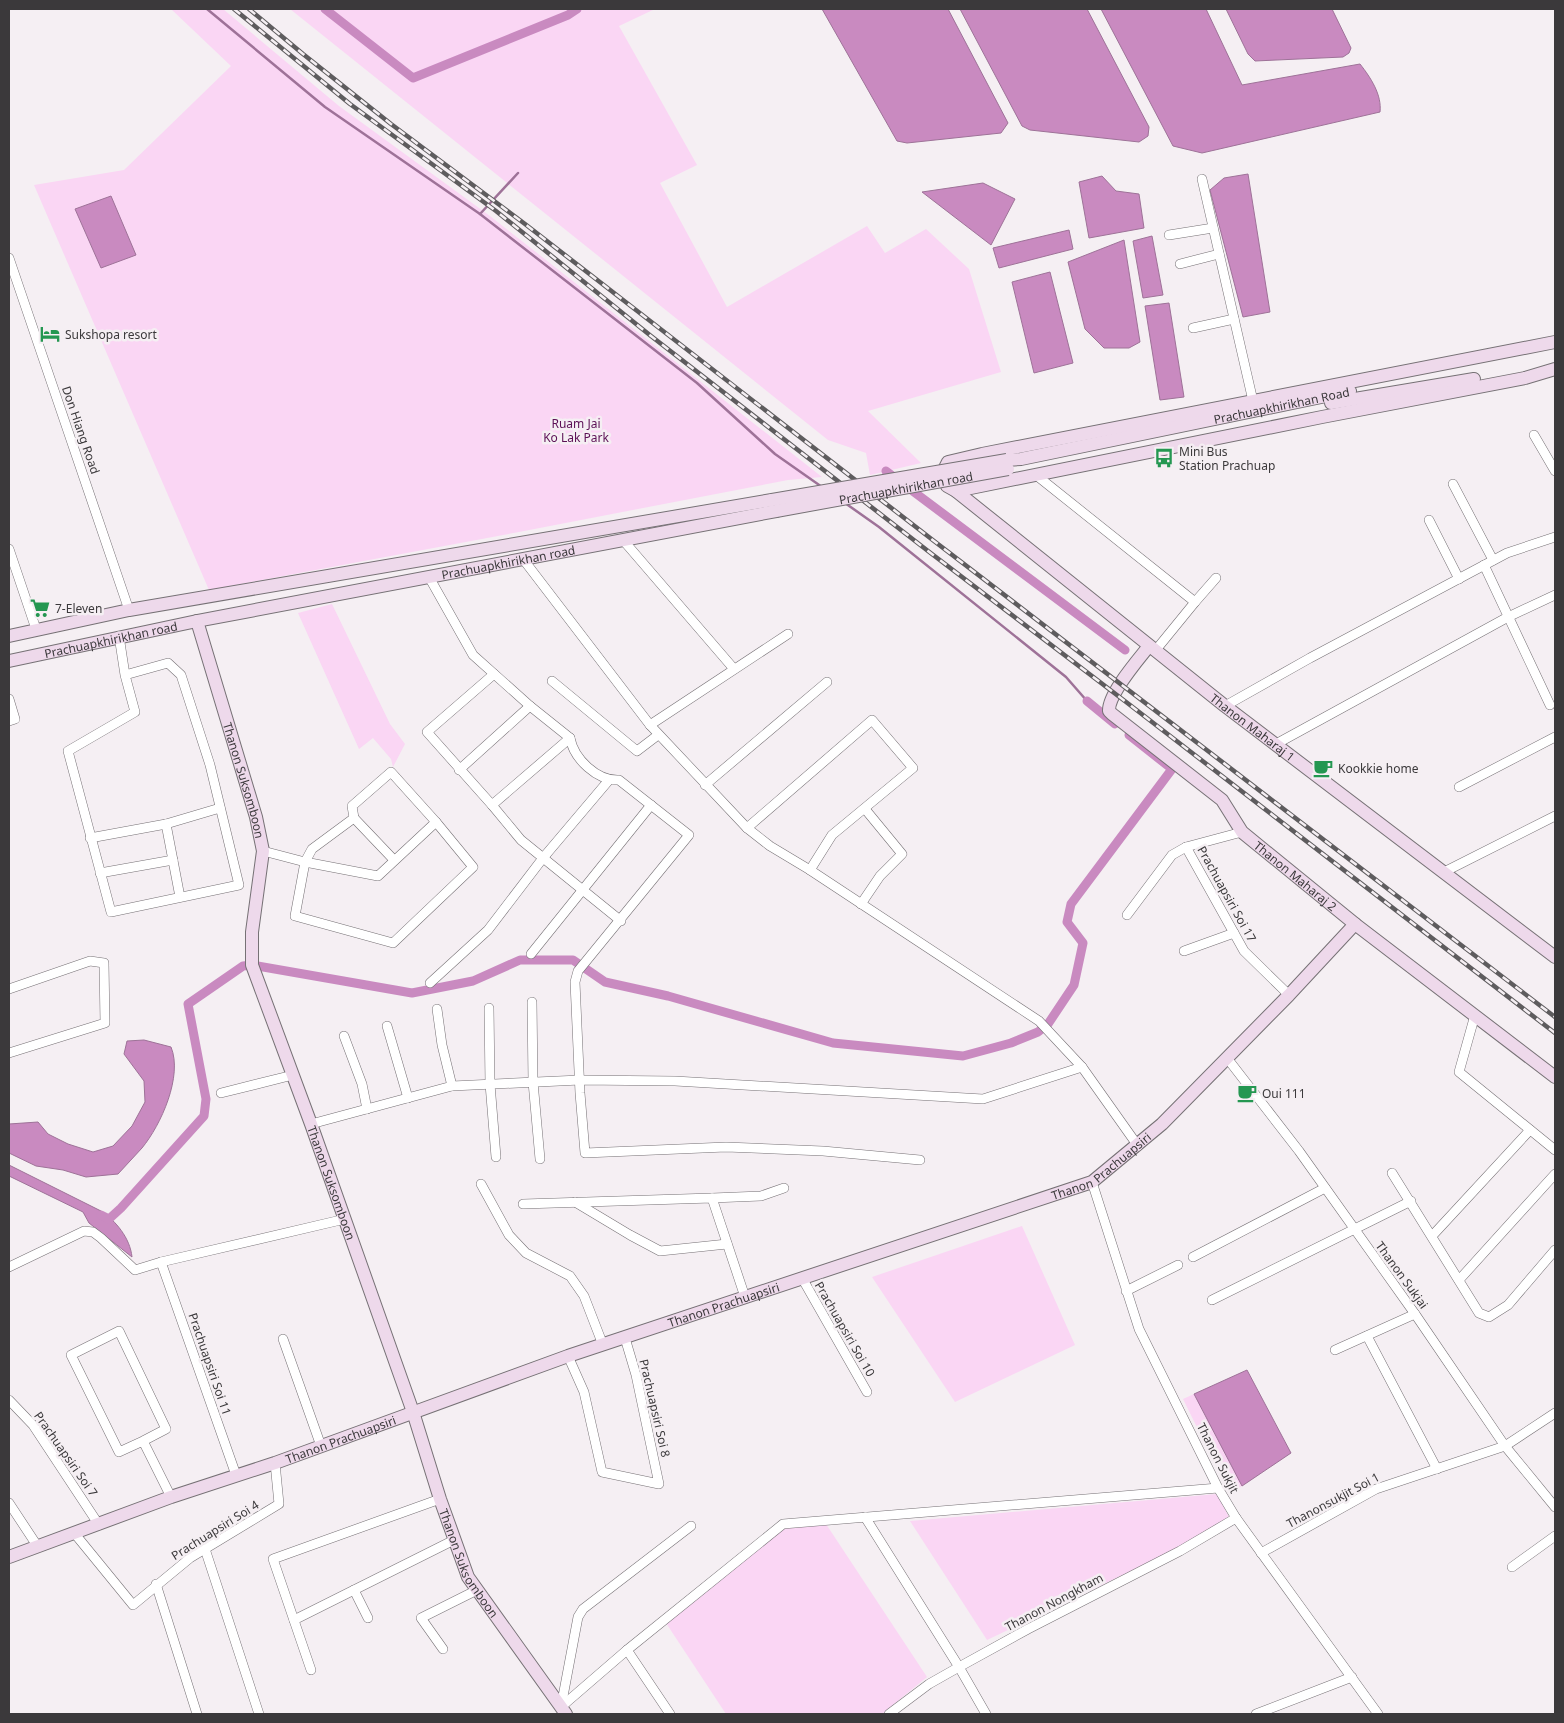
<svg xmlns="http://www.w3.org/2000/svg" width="1564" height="1723" font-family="'Noto Sans',sans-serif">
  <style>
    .green { fill: #fad6f4 }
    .water { fill: #c98ac0; stroke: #9e7298 }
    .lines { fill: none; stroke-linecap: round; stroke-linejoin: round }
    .stream { stroke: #9e7298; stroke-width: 2.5 }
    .canal { stroke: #c98ac0; stroke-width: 9 }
    .street-casing { stroke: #767175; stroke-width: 10 }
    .secondary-casing { stroke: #767175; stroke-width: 14 }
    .street { stroke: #fff; stroke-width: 9 }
    .secondary { stroke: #eed9eb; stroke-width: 12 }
    .rail-casing { stroke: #5e5c5e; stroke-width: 4.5 }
    .rail { stroke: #f5eff3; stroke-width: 2.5; stroke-dasharray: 8; stroke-linecap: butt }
    .secondary-bridge-casing { stroke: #767175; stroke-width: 14; stroke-linecap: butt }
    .secondary-bridge { stroke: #eed9eb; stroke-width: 12 }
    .labels { text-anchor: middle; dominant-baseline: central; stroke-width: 5; stroke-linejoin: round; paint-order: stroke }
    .poi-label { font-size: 12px; fill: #3b393b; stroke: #f5eff3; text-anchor: start }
    .street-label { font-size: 12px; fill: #3b393b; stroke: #f5eff3 }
    .park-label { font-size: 12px; fill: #5c1156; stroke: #f5eff3 }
  </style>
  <rect width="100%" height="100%" fill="#f5eff3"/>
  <g class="green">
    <path d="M171,9H223L339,106L490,216L822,477L788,480L519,532L209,590L34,185L124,170L231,66Z"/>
    <path d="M290,9H655L619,26L697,165L660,183L727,307L867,226L885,253L926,229L969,269L1001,372L868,411L921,463L870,475L866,453L828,440Z"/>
    <path d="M332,604L390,724L405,744L393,767L391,759L373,738L359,749L298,613Z"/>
    <path d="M1022,1226L1075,1345L955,1402L872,1277Z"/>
    <path d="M1194,1394L1242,1486L1230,1494L1183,1399Z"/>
    <path d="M1217,1494L1229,1517L1179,1548L987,1640L910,1521Z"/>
    <path d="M826,1524L927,1677L882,1714H726L666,1623L784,1528Z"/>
  </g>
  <g class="water">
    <path d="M822,9H948L1008,123L1001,133L907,143L897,141Z"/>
    <path d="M960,9H1087L1149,127L1148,136L1139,142L1030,130L1022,126Z"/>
    <path d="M1101,9H1206L1242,85L1360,64C1371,78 1382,95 1380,112L1202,153L1173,146Z"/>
    <path d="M1226,9H1332L1351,48L1349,53L1343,57L1255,61L1248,54Z"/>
    <path d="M1248,174L1270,312L1243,317L1210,190L1224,178Z"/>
    <path d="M1102,176L1116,191L1139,194L1144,228L1089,238L1079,182Z"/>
    <path d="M983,183L1015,199L991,245L922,192Z"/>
    <path d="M111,196L136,255L101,268L75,209Z"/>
    <path d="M1069,230L1073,249L999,268L993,248Z"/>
    <path d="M1152,236L1163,295L1143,298L1133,241Z"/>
    <path d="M1124,240L1140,342L1129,348H1104L1085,329L1068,262Z"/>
    <path d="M1050,272L1073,363L1034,373L1012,282Z"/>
    <path d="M1169,303L1184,397L1160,400L1145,306Z"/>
    <path d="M144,1040L171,1047C183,1076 161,1125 142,1148C134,1157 126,1165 118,1174L86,1177L63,1170L36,1166L9,1153V1124L38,1122L48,1134L68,1144L93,1152L113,1146L132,1126L145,1102L144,1081L124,1054L127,1041Z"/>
    <path d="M9,1165L101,1211C116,1221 130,1238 132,1257L89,1223L83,1212L9,1176Z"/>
    <path d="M1247,1370L1291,1453L1242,1486L1194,1394Z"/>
  </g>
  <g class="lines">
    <g class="stream">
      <path d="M207,9L325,107L480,214"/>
      <path d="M518,173L480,214L697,383L775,454L822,487"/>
      <path d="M845,503L879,527L1066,677L1087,701"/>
    </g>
    <g class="canal">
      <path d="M325,9L413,78L568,15L577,9"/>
      <path d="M886,471L1125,650"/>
      <path d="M1087,701L1115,724"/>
      <path d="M101,1215L109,1219L121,1208L204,1116L206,1099L188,1004L243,966L252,965L412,993L473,981L520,960H573L605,982L668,996L833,1043L963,1056L1011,1043L1038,1032L1048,1024L1074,985L1083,943L1067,922L1071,904L1172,769L1129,735"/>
    </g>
    <defs>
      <g id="street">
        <path d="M1202,179L1253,401"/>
        <path d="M1169,235L1213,228"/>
        <path d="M9,258L129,610"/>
        <path d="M1180,264L1219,254"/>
        <path d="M1193,328L1234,319"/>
        <path d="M1534,435L1555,471"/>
        <path d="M1036,475L1195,602L1155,651"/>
        <path d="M1453,484L1493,560"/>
        <path d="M1429,520L1459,579"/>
        <path d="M623,540L734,669"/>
        <path d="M9,549L36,629"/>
        <path d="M523,559L650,725L747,828L770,846L810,870L1039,1021L1082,1067L1138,1146"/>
        <path d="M1484,565L1550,705"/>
        <path d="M429,577L473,655L530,706L570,738L492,805"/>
        <path d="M1195,602L1216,578"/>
        <path d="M119,636L125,675L135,712L68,751L111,912L239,885L210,765L181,675L168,663L125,675"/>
        <path d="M494,674L427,732L492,805L521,840L621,921"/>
        <path d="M552,681L637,751L658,735"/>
        <path d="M9,699L15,719L9,721"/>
        <path d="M1225,706L1310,658L1507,553L1555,537"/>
        <path d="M650,725L788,634"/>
        <path d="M570,738C574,759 597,781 619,780L689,835L578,971L575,982L580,1093L585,1153L726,1147L823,1151L920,1160"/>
        <path d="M1276,744L1508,617L1555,595"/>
        <path d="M459,770L530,706"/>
        <path d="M391,772L436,822L473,867L393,943L295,916L305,862L312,849L354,818L352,806Z"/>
        <path d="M705,785L827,682"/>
        <path d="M1459,787L1555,737"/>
        <path d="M354,818L394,860"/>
        <path d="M166,824L180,897"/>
        <path d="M747,828L872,720L913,768L832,835L810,870"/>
        <path d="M90,838L166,824L220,808"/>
        <path d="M1186,847L1244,951L1289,995"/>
        <path d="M263,851L305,862L378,876L436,822"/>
        <path d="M1444,872L1555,816"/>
        <path d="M100,873L173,860"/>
        <path d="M861,904L880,876L902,854L865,809"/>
        <path d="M1127,915L1172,855L1186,847L1242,832"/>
        <path d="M1184,951L1234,933"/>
        <path d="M531,954L651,805"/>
        <path d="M430,983L488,930L543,858L609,780"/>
        <path d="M9,989L90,961L104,963L105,1023L9,1053"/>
        <path d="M532,1002L533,1082L540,1159"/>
        <path d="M489,1008L490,1084L496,1157"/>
        <path d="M437,1009L442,1045L452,1086"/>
        <path d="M1475,1015L1459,1072L1555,1150"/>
        <path d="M387,1026L408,1098"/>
        <path d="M344,1036L362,1084L367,1109"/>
        <path d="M1227,1058L1299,1151L1415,1314L1505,1446L1555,1507"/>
        <path d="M221,1093L293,1075"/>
        <path d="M311,1124L452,1086L580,1080L675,1081L983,1099L1082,1067"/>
        <path d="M1392,1173L1479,1313L1489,1317L1508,1305L1555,1250"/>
        <path d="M1092,1182L1139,1329L1218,1488L1236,1518L1378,1714"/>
        <path d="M481,1184L509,1235L526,1253L570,1276L584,1296L603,1345"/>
        <path d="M712,1198L761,1196L784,1188"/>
        <path d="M575,1202L630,1235L660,1251L727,1244"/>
        <path d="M523,1204L712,1198L745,1297"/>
        <path d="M1432,1236L1530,1130"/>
        <path d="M1193,1257L1325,1188"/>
        <path d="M161,1262L236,1475"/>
        <path d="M9,1267L84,1231L93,1232L101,1238L135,1270L161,1262L345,1219"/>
        <path d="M802,1278L867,1392"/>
        <path d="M1459,1280L1555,1174"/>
        <path d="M1126,1291L1178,1265"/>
        <path d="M1212,1300L1411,1201"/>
        <path d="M1367,1336L1437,1469"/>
        <path d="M283,1339L321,1446"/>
        <path d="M1335,1350L1415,1314"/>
        <path d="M568,1356L584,1392L602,1472L659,1484L636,1375L625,1338"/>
        <path d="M9,1400L33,1425L99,1525"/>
        <path d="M143,1441L119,1452L71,1355L119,1331L166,1429L143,1441L171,1497"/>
        <path d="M9,1503L38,1547"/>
        <path d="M865,1517L959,1667L986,1714"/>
        <path d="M75,1534L133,1605L190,1558L279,1504L275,1463"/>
        <path d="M205,1549L259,1714"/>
        <path d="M1261,1553L1376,1489L1505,1446L1555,1413"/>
        <path d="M1512,1567L1555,1536"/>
        <path d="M156,1584L197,1714"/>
        <path d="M354,1590L368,1618"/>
        <path d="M294,1620L454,1540"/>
        <path d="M443,1649L421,1618L477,1590"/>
        <path d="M627,1650L670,1714"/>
        <path d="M311,1670L273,1559L440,1499"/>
        <path d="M561,1707L627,1650L783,1524L1218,1488"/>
        <path d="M561,1707L578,1617L583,1609L691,1526"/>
        <path d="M889,1714L929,1684L959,1667L1028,1629L1180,1551L1236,1518"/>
        <path d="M1256,1714L1352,1677"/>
      </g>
      <g id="secondary">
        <path id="s1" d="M1555,342L982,454L948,462L943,472L947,486L956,491L1225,706L1555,957"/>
        <path d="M1331,403L1474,379"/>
        <path id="s2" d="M1007,460L1021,459L1350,391"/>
        <path d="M956,491L1322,417L1525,378L1555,369"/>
        <path id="s3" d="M197,621L256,817L263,851L252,932V965L311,1124L413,1412L440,1499L468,1577L566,1714"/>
        <path d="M9,636L129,610L772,500"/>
        <path id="s4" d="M1149,646C1138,660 1108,694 1109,711L1112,714L1222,800L1242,832L1355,924L1555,1077"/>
        <path id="s5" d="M9,661L197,621L776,511"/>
        <path id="s6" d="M9,1557L171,1497L275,1463L568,1356L1092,1182L1162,1124L1289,995L1355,924"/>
      </g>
    </defs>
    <use href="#street" class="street-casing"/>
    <use href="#secondary" class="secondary-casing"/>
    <use href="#street" class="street"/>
    <use href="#secondary" class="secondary"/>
    <defs>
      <g id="rail">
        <path d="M234,9L350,104L496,211L651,336L928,551L1130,705L1555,1033"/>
        <path d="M249,9L303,54L391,124L525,224L934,541L1555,1017"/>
      </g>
    </defs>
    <use href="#rail" class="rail-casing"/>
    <use href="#rail" class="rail"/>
    <defs>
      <g id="secondary-bridge">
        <path d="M772,500L1007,460"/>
        <path id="s7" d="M776,511L1008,469"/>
      </g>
    </defs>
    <use href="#secondary-bridge" class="secondary-bridge-casing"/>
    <use href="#secondary-bridge" class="secondary-bridge"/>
  </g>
  <defs>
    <symbol id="hotel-bare" viewBox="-9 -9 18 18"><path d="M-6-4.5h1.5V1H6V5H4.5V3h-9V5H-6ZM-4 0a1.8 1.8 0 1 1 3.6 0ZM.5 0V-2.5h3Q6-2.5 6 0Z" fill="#249751" stroke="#f5eff3" stroke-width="2.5" paint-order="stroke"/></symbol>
    <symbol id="bus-bare" viewBox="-9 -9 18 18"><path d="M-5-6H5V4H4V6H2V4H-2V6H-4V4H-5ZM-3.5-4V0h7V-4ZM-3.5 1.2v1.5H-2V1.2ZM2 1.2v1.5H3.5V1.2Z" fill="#249751" stroke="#f5eff3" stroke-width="2.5" paint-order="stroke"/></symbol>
    <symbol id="supermarket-bare" viewBox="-9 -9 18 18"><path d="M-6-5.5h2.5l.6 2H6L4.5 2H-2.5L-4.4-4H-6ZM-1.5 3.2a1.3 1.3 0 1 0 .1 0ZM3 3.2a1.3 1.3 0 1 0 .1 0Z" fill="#249751" stroke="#f5eff3" stroke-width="2.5" paint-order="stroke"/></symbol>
    <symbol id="cafe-bare" viewBox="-9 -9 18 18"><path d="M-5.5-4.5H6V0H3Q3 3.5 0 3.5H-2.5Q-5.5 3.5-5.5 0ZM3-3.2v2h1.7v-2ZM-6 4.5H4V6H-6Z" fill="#249751" stroke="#f5eff3" stroke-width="2.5" paint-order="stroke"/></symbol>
  </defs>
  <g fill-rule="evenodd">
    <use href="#hotel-bare" x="36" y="320" width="28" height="28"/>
    <use href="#bus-bare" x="1150" y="444" width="28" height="28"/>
    <use href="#supermarket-bare" x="26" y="594" width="28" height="28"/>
    <use href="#cafe-bare" x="1309" y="754" width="28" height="28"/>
    <use href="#cafe-bare" x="1233" y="1079" width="28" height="28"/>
  </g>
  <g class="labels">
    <g class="poi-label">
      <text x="65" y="334">Sukshopa resort</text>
      <text x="1179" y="451">Mini Bus<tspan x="1179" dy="14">Station Prachuap</tspan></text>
      <text x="55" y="608">7-Eleven</text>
      <text x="1338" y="768">Kookkie home</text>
      <text x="1262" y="1093">Oui 111</text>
    </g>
    <g class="street-label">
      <text stroke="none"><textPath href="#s2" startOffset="280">Prachuapkhirikhan Road</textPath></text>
      <text transform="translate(81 430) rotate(71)">Don Hiang Road</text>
      <text stroke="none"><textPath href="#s7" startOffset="132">Prachuapkhirikhan road</textPath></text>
      <text stroke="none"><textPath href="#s5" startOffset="509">Prachuapkhirikhan road</textPath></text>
      <text stroke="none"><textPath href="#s5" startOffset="104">Prachuapkhirikhan road</textPath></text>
      <text stroke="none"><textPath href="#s1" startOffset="1034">Thanon Maharaj 1</textPath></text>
      <text stroke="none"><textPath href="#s3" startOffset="166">Thanon Suksomboon</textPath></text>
      <text stroke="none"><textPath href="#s4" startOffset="328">Thanon Maharaj 2</textPath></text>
      <text transform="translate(1227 894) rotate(61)">Prachuapsiri Soi 17</text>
      <text stroke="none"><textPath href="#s6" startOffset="1162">Thanon Prachuapsiri</textPath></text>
      <text stroke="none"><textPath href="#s3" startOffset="586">Thanon Suksomboon</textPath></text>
      <text transform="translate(1402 1275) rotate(54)">Thanon Sukjai</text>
      <text stroke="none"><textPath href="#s6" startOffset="758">Thanon Prachuapsiri</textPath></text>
      <text transform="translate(845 1329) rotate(60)">Prachuapsiri Soi 10</text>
      <text transform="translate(210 1364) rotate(71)">Prachuapsiri Soi 11</text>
      <text transform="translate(655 1408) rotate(77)">Prachuapsiri Soi 8</text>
      <text stroke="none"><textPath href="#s6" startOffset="352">Thanon Prachuapsiri</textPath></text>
      <text transform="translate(66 1454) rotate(55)">Prachuapsiri Soi 7</text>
      <text transform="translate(1218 1458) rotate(63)">Thanon Sukjit</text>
      <text transform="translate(1333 1500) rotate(-28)">Thanonsukjit Soi 1</text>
      <text transform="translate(215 1530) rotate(-32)">Prachuapsiri Soi 4</text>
      <text stroke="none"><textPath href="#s3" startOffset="991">Thanon Suksomboon</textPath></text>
      <text transform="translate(1054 1602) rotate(-28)">Thanon Nongkham</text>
    </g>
    <g class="park-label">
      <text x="576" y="423">Ruam Jai<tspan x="576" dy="14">Ko Lak Park</tspan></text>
    </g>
  </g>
  <rect width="1564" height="1723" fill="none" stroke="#3b393b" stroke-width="20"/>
</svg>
